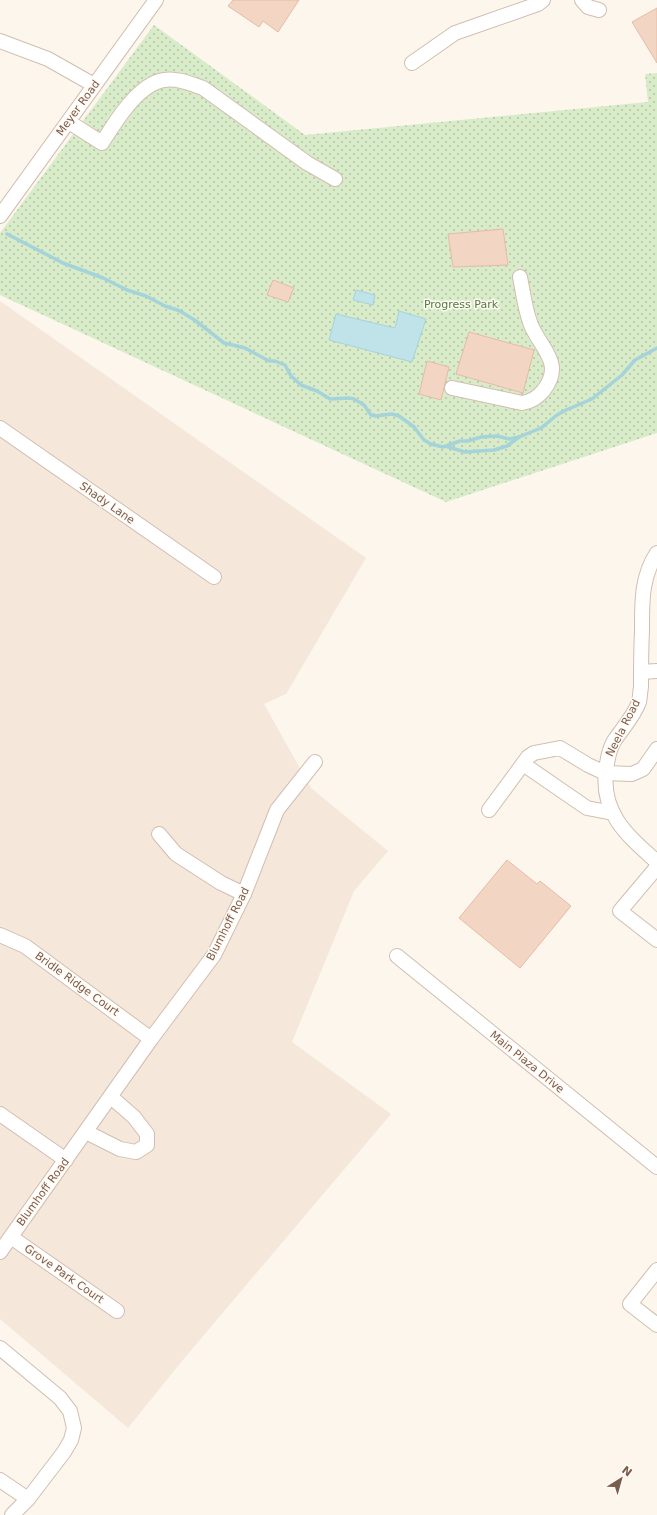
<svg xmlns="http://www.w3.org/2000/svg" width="657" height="1515" font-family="'DejaVu Sans',sans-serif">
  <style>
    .residential { fill: #f5e8da }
    .park { fill: url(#park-dots) }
    .water { fill: #bfe3e8; stroke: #a5d3da }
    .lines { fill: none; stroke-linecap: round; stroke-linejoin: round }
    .stream { stroke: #a5d3da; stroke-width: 3.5 }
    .building { fill: #f3d5c3; stroke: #e6bba3 }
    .minor-casing { stroke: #d1beb0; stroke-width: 16 }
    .minor { stroke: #fff; stroke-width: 14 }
    .labels { text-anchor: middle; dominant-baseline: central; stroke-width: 3; stroke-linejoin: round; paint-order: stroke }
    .street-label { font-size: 11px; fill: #7a5c4d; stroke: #fffaf3 }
    .park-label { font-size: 11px; fill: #537a41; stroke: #fffaf3 }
  </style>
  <defs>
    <pattern id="park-dots" width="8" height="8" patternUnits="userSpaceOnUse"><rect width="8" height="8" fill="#d8ecc9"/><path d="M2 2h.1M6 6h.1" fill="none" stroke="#b4c2a5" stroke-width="1.8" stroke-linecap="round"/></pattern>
  </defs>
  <rect width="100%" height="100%" fill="#fdf6ec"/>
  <path class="residential" d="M0,301L366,558L286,694L264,704L311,788L388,851L354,891L292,1042L391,1114L182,1361L128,1428L0,1319Z"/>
  <path class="park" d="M154,25L305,135L648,102L645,74L657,73V433L446,502L0,295V233Z"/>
  <g class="water">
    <path d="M356,290L375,295L373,305L353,300Z"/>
    <path d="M399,311L426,319L412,362L329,340L336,314L395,328Z"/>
  </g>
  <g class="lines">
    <g class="stream">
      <path d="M7,234L63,263L103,278L127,290L146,296L165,306L180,311L196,321L224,343L245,348L269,361H275L285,365L291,376L301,385L317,391L330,399L349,398L354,399L364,405L371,415L376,416L392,414L399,416L414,427L424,440L431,444L443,447L460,441H468L481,437L497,436L509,439L519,437L541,428L557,415L566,410L592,399L622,375L635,360L657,348"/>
      <path d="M448,447L465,452L494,450L507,446L519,437"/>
    </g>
  </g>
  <g class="building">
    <path d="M233,0H299L278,32L263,21L259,27L228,6Z"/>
    <path d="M657,8V63L632,22Z"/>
    <path d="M503,229L508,265L453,267L448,234Z"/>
    <path d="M273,280L294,288L288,302L267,295Z"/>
    <path d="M469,332L534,350L523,393L456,374Z"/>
    <path d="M427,361L449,367L441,400L419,394Z"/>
    <path d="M507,860L537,884L540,881L571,906L520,968L459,918Z"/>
  </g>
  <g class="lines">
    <defs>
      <g id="minor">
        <path d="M582,0L588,7L599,10"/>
        <path d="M0,41L48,59L94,85"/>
        <path d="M412,63L455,33L538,4L543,0"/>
        <path d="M69,122L102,143C115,122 138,84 164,80C178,78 191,84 203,88L307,163L335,179"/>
        <path d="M0,216L156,0"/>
        <path d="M452,388L522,403C531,402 537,398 543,391C565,364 541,349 531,325C525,310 523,292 520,277"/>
        <path d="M0,428L214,577"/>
        <path d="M657,553C641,577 642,603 642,631C641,650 641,669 641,687C640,692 640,698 639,702C634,716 622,729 614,741C609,750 607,761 606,771C601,814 628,836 657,862"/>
        <path d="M641,672L657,671"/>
        <path d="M523,764L587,808L613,813"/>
        <path d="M489,810L528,757L534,753L560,748L588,765L605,773L632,774L643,769L657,749"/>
        <path d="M159,834L176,854L221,883L244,894"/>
        <path d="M657,867L620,911L657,940"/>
        <path d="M0,935L25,946L151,1039"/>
        <path d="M397,956L657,1167"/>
        <path d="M0,1114L66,1160"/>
        <path d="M86,1132L120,1149L136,1152L147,1145V1134L134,1117L111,1097"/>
        <path d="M11,1237L117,1311"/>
        <path d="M0,1252L151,1039L214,955L244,894L277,810L315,762"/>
        <path d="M657,1270L630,1304L657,1325"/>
        <path d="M0,1348L60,1398L70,1411L74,1428L71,1440L64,1452L28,1499L12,1515"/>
        <path d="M0,1480L28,1499"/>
      </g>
    </defs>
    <use href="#minor" class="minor-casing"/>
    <use href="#minor" class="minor"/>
  </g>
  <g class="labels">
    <g class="street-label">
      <text transform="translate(78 108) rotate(-54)">Meyer Road</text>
      <text transform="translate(107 503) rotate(35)">Shady Lane</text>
      <text transform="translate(623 728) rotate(-63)">Neela Road</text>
      <text transform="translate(228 924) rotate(-63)">Blumhoff Road</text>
      <text transform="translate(77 984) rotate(36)">Bridle Ridge Court</text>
      <text transform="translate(527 1062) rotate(39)">Main Plaza Drive</text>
      <text transform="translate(43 1192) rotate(-54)">Blumhoff Road</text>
      <text transform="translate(64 1274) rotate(35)">Grove Park Court</text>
    </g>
    <g class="park-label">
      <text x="461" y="304">Progress Park</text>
    </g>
  </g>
  <g transform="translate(621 1479) rotate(37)" stroke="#fffaf3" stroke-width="3" paint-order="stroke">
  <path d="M0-3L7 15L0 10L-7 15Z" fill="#7a5c4d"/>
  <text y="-6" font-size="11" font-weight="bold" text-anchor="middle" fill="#7a5c4d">N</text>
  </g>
</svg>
